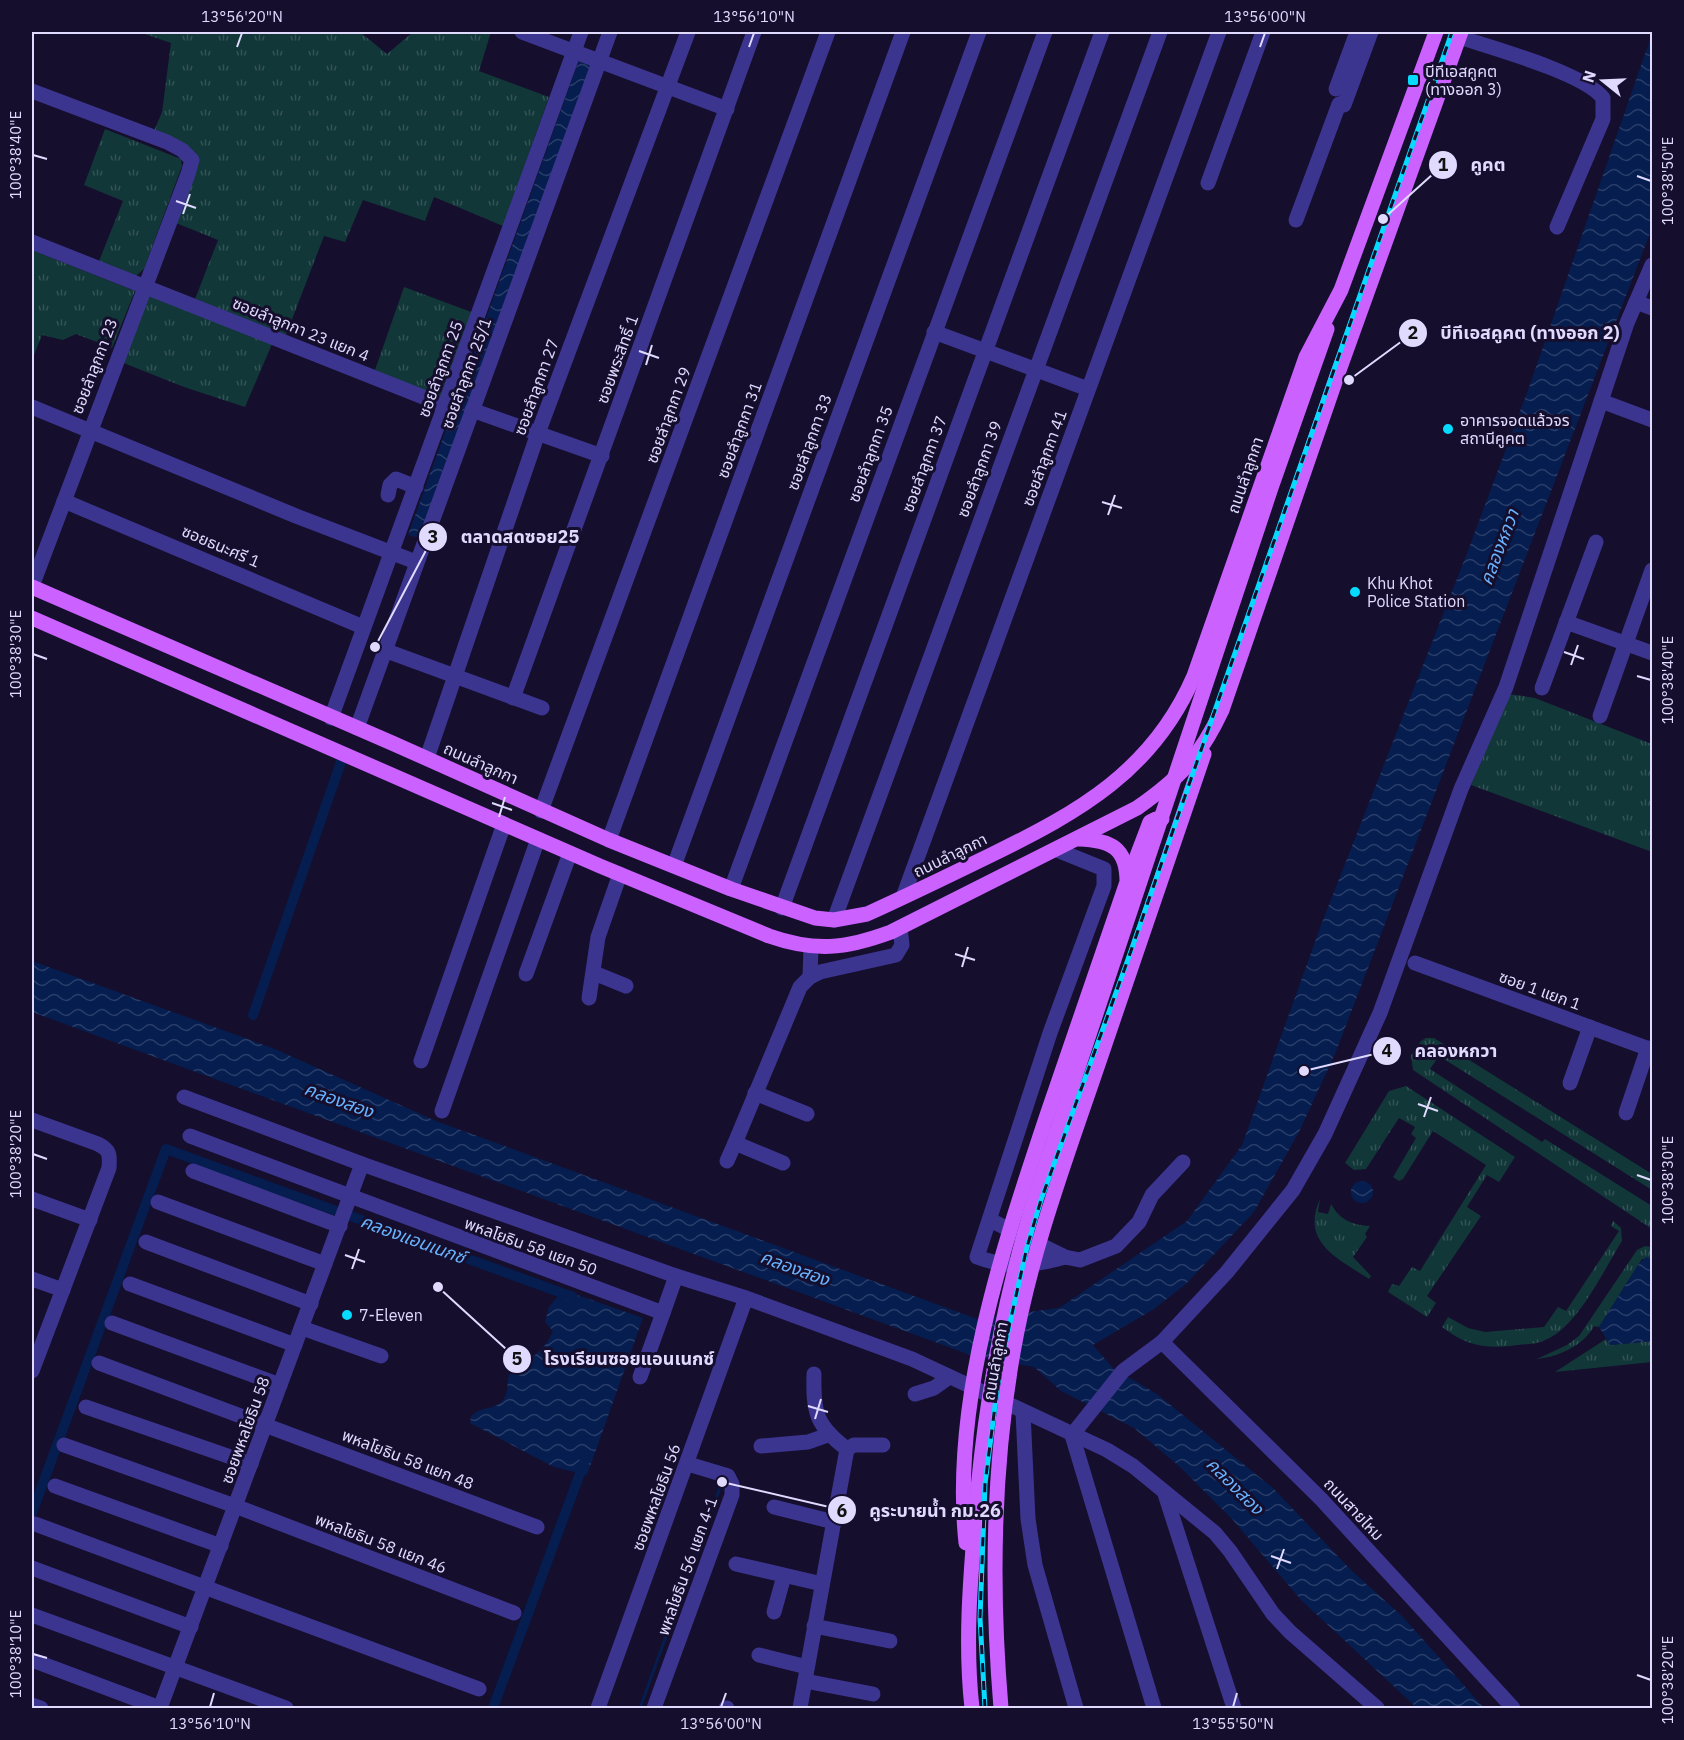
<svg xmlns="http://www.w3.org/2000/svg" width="1684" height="1740" font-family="'IBM Plex Sans','Noto Sans Thai',sans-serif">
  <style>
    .grass { fill: url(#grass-tufts) }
    .water { fill: url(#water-waves) }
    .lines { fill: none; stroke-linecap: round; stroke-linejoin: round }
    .stream { stroke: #051d4f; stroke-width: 3 }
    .canal { stroke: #051d4f; stroke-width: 10 }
    .minor { stroke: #3c3590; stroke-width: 15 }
    .major { stroke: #cb61ff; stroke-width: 15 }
    .rail-casing { stroke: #06dbff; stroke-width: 5 }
    .rail { stroke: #150e2d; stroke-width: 3; stroke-dasharray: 9; stroke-linecap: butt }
    .ticks { fill: none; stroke: #e0daff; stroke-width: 2 }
    .poi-dot { fill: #06dbff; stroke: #150e2d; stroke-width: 2 }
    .labels { text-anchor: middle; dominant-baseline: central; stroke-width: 6; stroke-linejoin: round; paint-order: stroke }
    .poi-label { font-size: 16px; fill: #e0daff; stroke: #150e2d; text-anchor: start }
    .street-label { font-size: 16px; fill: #e0daff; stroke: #150e2d }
    .water-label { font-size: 18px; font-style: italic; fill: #68b3ff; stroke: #150e2d }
    .leader { fill: none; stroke: #e0daff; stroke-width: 2 }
    .callout-dot { fill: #e0daff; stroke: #150e2d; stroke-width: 2 }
    .mark-label { font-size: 18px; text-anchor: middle; font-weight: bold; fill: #111 }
    .callout-label { font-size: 18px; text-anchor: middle; font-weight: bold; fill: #e0daff; stroke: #150e2d; stroke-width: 6; stroke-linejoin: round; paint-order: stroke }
    .neatline { fill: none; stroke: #e0daff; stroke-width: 2 }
    .ticks-label { font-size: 15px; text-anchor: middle; fill: #e0daff }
  </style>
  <defs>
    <pattern id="grass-tufts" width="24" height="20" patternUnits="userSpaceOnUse" patternTransform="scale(1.5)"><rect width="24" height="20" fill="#113738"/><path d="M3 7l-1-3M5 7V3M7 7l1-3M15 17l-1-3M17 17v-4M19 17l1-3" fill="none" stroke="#335356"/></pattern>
    <pattern id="water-waves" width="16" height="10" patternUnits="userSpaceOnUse" patternTransform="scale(1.5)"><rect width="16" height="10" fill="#051d4f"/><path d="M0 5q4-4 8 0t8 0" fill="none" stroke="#293d69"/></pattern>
  </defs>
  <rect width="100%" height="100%" fill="#150e2d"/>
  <g class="grass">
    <path d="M139,32H360L387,54L413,32H491L479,71L549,97L503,226L434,197L425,221L363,200L345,242L324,236L286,335L195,299L218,240L176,223L197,162L154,131L162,112L171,43Z"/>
    <path d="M105,129L181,159L182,166L144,269L136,276L99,261L123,201L84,185Z"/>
    <path d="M32,250L135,291L112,348L76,334L63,340L42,335L32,360Z"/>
    <path d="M404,287L474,313L443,397H436L375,370Z"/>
    <path d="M150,293L272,344L245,407L184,387L121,362Z"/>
    <path d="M1509,694L1535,698L1652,744V852L1471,785Z"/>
    <path d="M1426,1038H1434L1652,1174V1190L1439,1056L1430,1069L1542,1142L1545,1139L1652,1206V1229L1413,1070L1411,1055L1421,1041Z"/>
    <path d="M1406,1086L1515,1157L1499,1182L1487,1175L1467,1207L1481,1216L1427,1296L1436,1303L1427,1317L1388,1292L1392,1284L1399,1286L1412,1267L1420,1271L1486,1165L1433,1131L1403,1179L1399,1181L1393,1177L1416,1138L1411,1134L1415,1127L1399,1118L1366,1169L1354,1170L1345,1163L1389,1091Z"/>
    <path d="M1320,1199L1318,1212L1328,1214L1331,1204C1340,1220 1352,1225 1370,1226L1365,1234L1367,1237L1353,1257L1371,1276L1369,1279C1339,1259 1300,1243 1320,1199Z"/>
    <path d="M1613,1221L1621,1228L1622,1241C1603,1271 1577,1329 1543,1341C1533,1345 1521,1344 1511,1346C1483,1349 1464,1344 1442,1327L1448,1317L1468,1328L1485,1332L1544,1327L1558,1307L1566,1311L1619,1231L1611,1226Z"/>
    <path d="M1645,1246L1652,1247V1259H1642L1599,1327L1594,1326C1584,1346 1557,1357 1537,1359L1567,1345L1579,1336L1637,1250Z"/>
    <path d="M1606,1339L1610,1345L1652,1341V1362L1555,1372Z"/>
  </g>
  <g class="water">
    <path d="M1652,34V228L1335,1054L1299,1132L1254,1212L1186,1284L1154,1309L1093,1345L1113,1368L1157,1394L1273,1488L1351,1570L1403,1617L1484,1708H1417L1301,1600L1233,1520L1180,1467L1134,1428L1061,1391L1034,1367L973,1356L32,1012V961L275,1049L436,1121L977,1319L1059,1308L1187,1221L1242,1145L1321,925L1469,548L1529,387Z"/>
    <path d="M579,60L594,65L420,538L408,535Z"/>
    <circle cx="1362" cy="1192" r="11"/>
    <path d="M1646,1257L1652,1259V1341L1610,1345L1599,1327L1638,1265Z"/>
    <path d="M563,1290L643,1318L587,1475L554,1467L470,1423L471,1416C483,1406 487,1410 497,1405C508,1399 507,1388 508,1379C509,1374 514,1366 516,1361C535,1361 546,1346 553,1331L545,1322L549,1307Z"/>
  </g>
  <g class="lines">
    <path class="stream" d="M640,1708L722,1482"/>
    <g class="canal">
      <path d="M253,1015L341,762"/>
      <path d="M32,1513L166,1149L573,1297"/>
      <path d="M493,1708L585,1460"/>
    </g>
    <g class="minor">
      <path d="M522,32L727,109"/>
      <path d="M1459,37C1492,48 1584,73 1603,98V119L1557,227"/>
      <path d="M1336,89L1357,32"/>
      <path d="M32,91L167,142L182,150L192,160L188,174L32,586"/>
      <path d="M1208,183L1263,32"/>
      <path d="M1296,220L1339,104L1344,105L1371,32"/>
      <path d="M32,242L446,406"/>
      <path d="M1636,302L1652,308"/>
      <path d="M934,332L1088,389"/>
      <path d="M1601,401L1652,420"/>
      <path d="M32,407L296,516L416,562"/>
      <path d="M472,410L602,456"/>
      <path d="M388,495L390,485L396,479L416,487"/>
      <path d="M64,501L363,627"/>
      <path d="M1566,622L1652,653"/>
      <path d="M384,650L542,708"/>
      <path d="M1542,688L1596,542"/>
      <path d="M513,698L754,32"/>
      <path d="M1600,716L1652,570"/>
      <path d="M331,718L581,32"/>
      <path d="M357,728L610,32"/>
      <path d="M427,758L538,433L688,32"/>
      <path d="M541,811L828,32"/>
      <path d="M609,840L903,32"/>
      <path d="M1057,850L1104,869V886L1050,1033L977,1257C1009,1269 1033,1266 1065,1257"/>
      <path d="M674,866L979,32"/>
      <path d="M731,889L1045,32"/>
      <path d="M903,897L1219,32"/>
      <path d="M782,908L1102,32"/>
      <path d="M834,920L1160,32"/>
      <path d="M1415,963L1652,1050"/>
      <path d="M594,973L626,986"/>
      <path d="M526,974L570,853"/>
      <path d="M810,977L811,946"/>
      <path d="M589,998L598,937L620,874"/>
      <path d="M421,1061L504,824"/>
      <path d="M1570,1083L1590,1027"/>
      <path d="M755,1093L807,1114"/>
      <path d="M184,1097L362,1164L676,1276L746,1298L912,1359L1107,1450L1133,1466L1215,1533L1230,1551L1273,1614L1290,1632L1377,1708"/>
      <path d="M442,1111L538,839"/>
      <path d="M1626,1113L1648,1048"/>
      <path d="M32,1120L98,1144C110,1150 110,1155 109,1168L32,1371"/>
      <path d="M190,1136L663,1313L676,1276"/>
      <path d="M727,1161L735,1143"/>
      <path d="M783,1163L735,1143L800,987L810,977L820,972L896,955L902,945L900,928"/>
      <path d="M193,1171L340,1226"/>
      <path d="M32,1199L90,1220"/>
      <path d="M158,1202L325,1264"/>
      <path d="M990,1220L1065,1257L1080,1260L1116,1246L1139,1222L1152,1195L1183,1162"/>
      <path d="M146,1242L311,1304"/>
      <path d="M32,1279L63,1290"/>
      <path d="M130,1284L295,1345"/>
      <path d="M112,1323L280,1385"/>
      <path d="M302,1328L381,1356"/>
      <path d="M1162,1342L1321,1499L1513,1708"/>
      <path d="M99,1363L537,1527"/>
      <path d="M814,1374C813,1412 816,1426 847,1449"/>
      <path d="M640,1377L663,1313"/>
      <path d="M915,1394L934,1388L948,1378"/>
      <path d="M86,1407L251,1464"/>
      <path d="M1023,1412L1028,1519L1035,1565L1076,1708"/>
      <path d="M1072,1435L1123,1371L1162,1342L1227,1272L1293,1190L1325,1134L1380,1013L1461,789L1506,687L1627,323L1652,265"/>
      <path d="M1072,1435L1154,1708"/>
      <path d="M64,1445L235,1506L514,1613"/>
      <path d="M761,1446L808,1442L828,1435"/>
      <path d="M55,1486L221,1546"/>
      <path d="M1165,1494L1234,1708"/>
      <path d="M774,1507L834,1522"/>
      <path d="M35,1524L479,1689"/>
      <path d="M736,1564L822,1584"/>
      <path d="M32,1568L191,1627"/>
      <path d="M774,1612L784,1576"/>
      <path d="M32,1615L286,1708"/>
      <path d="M814,1626L890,1641"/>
      <path d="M759,1655L807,1667"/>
      <path d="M32,1660L160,1708"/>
      <path d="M805,1681L873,1694"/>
      <path d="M32,1705L41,1708"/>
      <path d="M160,1708L362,1164"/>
      <path d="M598,1708L746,1298"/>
      <path d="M654,1708L732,1495V1484L728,1476L688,1464"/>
      <path d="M726,1708H727"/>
      <path d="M800,1708L847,1449L854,1445H883"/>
    </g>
    <g class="major">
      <path d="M32,587L392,743L609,840L731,889L815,918L834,920L867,914C909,895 950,875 991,855C1079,812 1153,771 1194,676L1306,357L1341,290L1436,32"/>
      <path d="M32,618L600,866L769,936C815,952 845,949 891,932L1137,808C1180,778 1200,757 1222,710L1337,376L1461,32"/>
      <path d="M1129,877L1150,822L1156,819H1162"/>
      <path d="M966,1543C951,1403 1002,1250 1046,1118C1073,1040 1100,961 1127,882C1127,848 1111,840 1079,839"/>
      <path d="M972,1708C965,1646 970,1584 975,1522C984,1408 1003,1298 1038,1188L1271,488L1327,329"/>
      <path d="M1001,1708C991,1589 992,1472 1013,1353C1029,1260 1061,1172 1092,1082C1129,973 1167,864 1204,754"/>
    </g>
    <defs>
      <path id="rail" d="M985,1708L980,1618L985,1484L1000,1367L1027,1247L1041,1200L1126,965L1452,32"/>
    </defs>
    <use href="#rail" class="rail-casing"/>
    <use href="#rail" class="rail"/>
  </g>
  <path class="ticks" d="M237,47L242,33M749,47L754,33M1260,47L1265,33M33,155L47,159M1637,176L1651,181M176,201L196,208M183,214L190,194M639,351L659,358M646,365L652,345M1102,502L1122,508M1108,515L1115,495M1564,652L1584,659M33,654L47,659M1571,665L1578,645M1637,676L1651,680M492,803L512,810M499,817L505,797M955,954L975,960M962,967L968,947M1418,1104L1438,1111M1424,1117L1431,1097M33,1154L47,1159M1637,1175L1651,1180M345,1255L365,1262M352,1269L359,1249M808,1406L828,1412M815,1419L821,1399M1271,1556L1291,1563M1277,1569L1284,1549M33,1654L47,1658M1637,1675L1651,1680M210,1707L214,1693M721,1707L726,1693M1233,1707L1237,1693"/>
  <g class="poi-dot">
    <rect x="1407" y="74" width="12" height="12" rx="3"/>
    <circle cx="1448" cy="429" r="6"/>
    <circle cx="1355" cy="592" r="6"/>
    <circle cx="347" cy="1315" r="6"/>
  </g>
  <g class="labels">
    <g class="poi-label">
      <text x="1425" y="71">บีทีเอสคูคต<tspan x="1425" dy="18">(ทางออก 3)</tspan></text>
      <text x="1460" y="420">อาคารจอดแล้วจร<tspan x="1460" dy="18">สถานีคูคต</tspan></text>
      <text x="1367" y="583">Khu Khot<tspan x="1367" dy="18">Police Station</tspan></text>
      <text x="359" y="1315">7-Eleven</text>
    </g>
    <g class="street-label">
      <text transform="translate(301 329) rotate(22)">ซอยลำลูกกา 23 แยก 4</text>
      <text transform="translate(617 359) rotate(-70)">ซอยพระสิทธิ์ 1</text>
      <text transform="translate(94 366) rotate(-69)">ซอยลำลูกกา 23</text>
      <text transform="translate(440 369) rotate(-70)">ซอยลำลูกกา 25</text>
      <text transform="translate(466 373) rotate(-70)">ซอยลำลูกกา 25/1</text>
      <text transform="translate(536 387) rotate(-70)">ซอยลำลูกกา 27</text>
      <text transform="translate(668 415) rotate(-70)">ซอยลำลูกกา 29</text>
      <text transform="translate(739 430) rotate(-70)">ซอยลำลูกกา 31</text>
      <text transform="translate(809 442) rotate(-70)">ซอยลำลูกกา 33</text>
      <text transform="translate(870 454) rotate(-70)">ซอยลำลูกกา 35</text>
      <text transform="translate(1044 458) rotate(-70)">ซอยลำลูกกา 41</text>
      <text transform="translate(924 464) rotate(-70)">ซอยลำลูกกา 37</text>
      <text transform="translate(979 469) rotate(-70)">ซอยลำลูกกา 39</text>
      <text transform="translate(1245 475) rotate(-71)">ถนนลำลูกกา</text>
      <text transform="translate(221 546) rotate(23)">ซอยธนะศรี 1</text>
      <text transform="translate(481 763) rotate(24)">ถนนลำลูกกา</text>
      <text transform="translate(950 855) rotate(-26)">ถนนลำลูกกา</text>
      <text transform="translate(1540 990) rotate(20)">ซอย 1 แยก 1</text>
      <text transform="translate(531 1246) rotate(20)">พหลโยธิน 58 แยก 50</text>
      <text transform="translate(995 1361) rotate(-80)">ถนนลำลูกกา</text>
      <text transform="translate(245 1430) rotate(-70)">ซอยพหลโยธิน 58</text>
      <text transform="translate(408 1459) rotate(21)">พหลโยธิน 58 แยก 48</text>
      <text transform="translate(656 1497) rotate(-70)">ซอยพหลโยธิน 56</text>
      <text transform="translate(1354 1509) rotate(47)">ถนนสายไหม</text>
      <text transform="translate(381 1543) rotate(21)">พหลโยธิน 58 แยก 46</text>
      <text transform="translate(687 1566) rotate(-70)">พหลโยธิน 56 แยก 4-1</text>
    </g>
    <g class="water-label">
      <text transform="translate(1499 547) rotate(-69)">คลองหกวา</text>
      <text transform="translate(339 1100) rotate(20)">คลองสอง</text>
      <text transform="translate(413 1239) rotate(20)">คลองแอนเนกซ์</text>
      <text transform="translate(795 1268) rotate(20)">คลองสอง</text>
      <text transform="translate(1235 1486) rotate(45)">คลองสอง</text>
    </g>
  </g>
  <path class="leader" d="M1383 219L1443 165M1349 380L1413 333M375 647L433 537M1304 1071L1387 1051M438 1287L517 1359M722 1482L842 1510"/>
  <g class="callout-dot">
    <circle cx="1383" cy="219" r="6"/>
    <circle cx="1349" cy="380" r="6"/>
    <circle cx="375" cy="647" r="6"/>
    <circle cx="1304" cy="1071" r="6"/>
    <circle cx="438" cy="1287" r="6"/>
    <circle cx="722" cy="1482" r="6"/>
    <circle cx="1443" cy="165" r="15"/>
    <circle cx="1413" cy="333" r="15"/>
    <circle cx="433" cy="537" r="15"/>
    <circle cx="1387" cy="1051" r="15"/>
    <circle cx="517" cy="1359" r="15"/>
    <circle cx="842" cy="1510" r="15"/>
  </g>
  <g class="mark-label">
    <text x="1443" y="171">1</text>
    <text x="1413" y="339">2</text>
    <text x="433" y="543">3</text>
    <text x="1387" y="1057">4</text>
    <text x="517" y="1365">5</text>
    <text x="842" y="1517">6</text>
  </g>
  <g class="callout-label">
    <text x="1488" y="171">คูคต</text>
    <text x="1530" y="339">บีทีเอสคูคต (ทางออก 2)</text>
    <text x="520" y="543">ตลาดสดซอย25</text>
    <text x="1456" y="1057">คลองหกวา</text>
    <text x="629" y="1365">โรงเรียนซอยแอนเนกซ์</text>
    <text x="935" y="1517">คูระบายน้ำ กม.26</text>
  </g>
  <rect width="1684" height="1740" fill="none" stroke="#150e2d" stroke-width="66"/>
  <g transform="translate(1603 81) rotate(288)" stroke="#150e2d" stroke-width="4.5" paint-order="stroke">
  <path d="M0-4.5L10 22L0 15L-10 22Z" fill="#e0daff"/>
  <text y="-9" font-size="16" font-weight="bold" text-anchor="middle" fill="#e0daff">N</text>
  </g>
  <rect x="33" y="33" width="1618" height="1674" class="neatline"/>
  <g class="ticks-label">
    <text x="242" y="22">13°56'20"N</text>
    <text x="754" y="22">13°56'10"N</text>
    <text x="1265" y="22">13°56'00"N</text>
    <text transform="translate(16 155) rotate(-90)" y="5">100°38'40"E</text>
    <text transform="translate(1668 181) rotate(-90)" y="5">100°38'50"E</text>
    <text transform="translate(16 654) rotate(-90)" y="5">100°38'30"E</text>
    <text transform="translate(1668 680) rotate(-90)" y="5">100°38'40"E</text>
    <text transform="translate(16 1154) rotate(-90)" y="5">100°38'20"E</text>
    <text transform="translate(1668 1180) rotate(-90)" y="5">100°38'30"E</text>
    <text transform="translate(16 1654) rotate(-90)" y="5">100°38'10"E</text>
    <text transform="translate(1668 1680) rotate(-90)" y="5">100°38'20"E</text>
    <text x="210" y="1729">13°56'10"N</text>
    <text x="721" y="1729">13°56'00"N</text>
    <text x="1233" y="1729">13°55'50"N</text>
  </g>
</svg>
